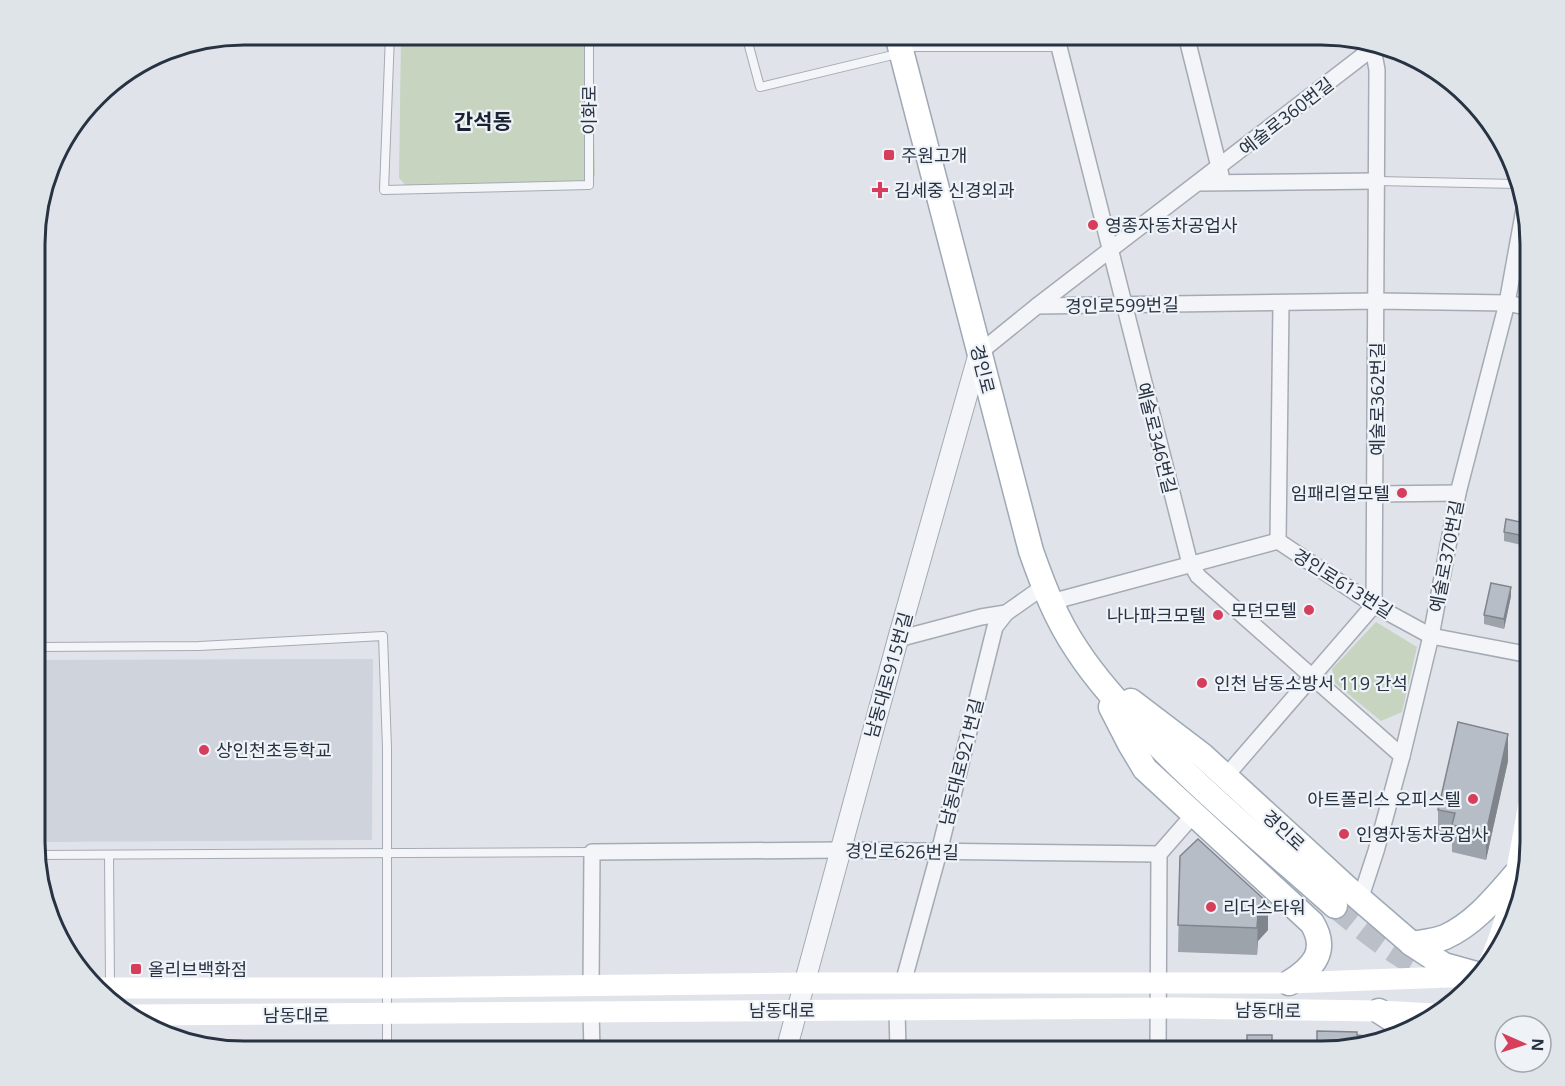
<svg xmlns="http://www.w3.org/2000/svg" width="1565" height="1086" font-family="'Open Sans','Noto Sans KR',sans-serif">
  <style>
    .built { fill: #ced3dc }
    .park { fill: #c6d4c0 }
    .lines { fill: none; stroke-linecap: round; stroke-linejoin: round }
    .primary-tunnel { stroke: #bbc0c8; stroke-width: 24; stroke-dasharray: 24 12; stroke-linecap: butt }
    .service-casing { stroke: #a5abb4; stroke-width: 10 }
    .minor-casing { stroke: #a5abb4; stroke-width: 18 }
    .tertiary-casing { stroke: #a5abb4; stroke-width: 22 }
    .primary-casing { stroke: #9ea9b6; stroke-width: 27 }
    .service { stroke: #f3f5f8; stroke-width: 8 }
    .minor { stroke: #f3f5f8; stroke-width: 15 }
    .tertiary { stroke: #f3f5f8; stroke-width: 20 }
    .secondary { stroke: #fff; stroke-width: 21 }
    .primary { stroke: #fff; stroke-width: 24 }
    .wall { fill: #9da3ab }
    .shaded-wall { fill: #80848b }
    .building { fill: #b7bdc7; stroke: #80848b; stroke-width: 1.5 }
    .poi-dot { fill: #d63e5b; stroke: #eff3f7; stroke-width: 2 }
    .labels { text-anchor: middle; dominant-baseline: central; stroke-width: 4.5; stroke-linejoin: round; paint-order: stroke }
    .street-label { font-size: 18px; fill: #273242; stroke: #eff3f7 }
    .poi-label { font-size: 18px; fill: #273242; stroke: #eff3f7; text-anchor: start }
    .quarter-label { font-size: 21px; font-weight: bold; fill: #1a2333; stroke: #eff3f7 }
    .rim { fill: none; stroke: #273242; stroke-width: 3 }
  </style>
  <rect width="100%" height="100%" fill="#e0e4ea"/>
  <path class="built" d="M373,659L372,840L36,842V660Z"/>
  <g class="park">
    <path d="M401,35H592L595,176L586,185L407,187L399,178Z"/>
    <path d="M1376,622L1417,647L1402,712L1381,721L1335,683L1332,669Z"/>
  </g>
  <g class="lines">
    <path class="primary-tunnel" d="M1335,906C1371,935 1406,965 1451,979"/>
    <defs>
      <g id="service">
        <path d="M390,35L384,190L589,185V35"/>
        <path d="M746,35L760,87L897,54"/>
        <path d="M904,47H1059"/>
        <path d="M1377,181L1516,184"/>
        <path d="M36,647L199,646L383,636L387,748V1051"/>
        <path d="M36,855L592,852"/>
        <path d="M109,855L110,985"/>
      </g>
      <g id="minor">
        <path d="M1056,35L1189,560L1198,576L1402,756"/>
        <path d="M1186,35L1221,175"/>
        <path d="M1198,183L1377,181"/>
        <path d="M1037,306L1378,44"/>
        <path d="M979,353L1037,306L1377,301L1507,303L1530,308"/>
        <path d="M1376,494L1458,493"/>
        <path d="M1278,541L1281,304"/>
        <path d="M1051,602L1278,541L1374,605L1431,636L1530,655"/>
        <path d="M898,639L981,617L1006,613L1043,587"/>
        <path d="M1226,776L1374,605L1377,70L1373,48L1375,43"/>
        <path d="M1360,900L1376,851L1402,756L1431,636L1458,493L1507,303L1524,209"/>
        <path d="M903,983L939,852L991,643L995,627L1006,613"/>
        <path d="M591,986L592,852L840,850L1159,854L1194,814"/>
        <path d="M897,1010L898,1051"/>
        <path d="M591,1011L592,1051"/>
        <path d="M1158,1051L1159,854"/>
      </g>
      <path id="tertiary" d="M786,1051L898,639L979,353"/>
      <g id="primary">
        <path d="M897,35L1031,551C1043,585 1056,619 1077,650C1097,681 1124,710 1150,737C1208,797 1272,850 1335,906"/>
        <path d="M1131,701L1202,755L1346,887L1412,944L1444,965L1480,975"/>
        <path d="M1111,707L1130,744L1145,769L1312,923C1329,951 1313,968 1289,983"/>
        <path d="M1412,944C1423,942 1435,941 1445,937C1474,924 1494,899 1515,875"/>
        <path d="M1379,1011L1410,1031"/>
      </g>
    </defs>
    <use href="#service" class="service-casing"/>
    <use href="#minor" class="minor-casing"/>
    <use href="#tertiary" class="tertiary-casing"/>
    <use href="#primary" class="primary-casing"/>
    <use href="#service" class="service"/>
    <use href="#minor" class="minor"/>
    <use href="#tertiary" class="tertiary"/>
    <g class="secondary">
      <path d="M1486,970C1512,917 1519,855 1530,798"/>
      <path d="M99,988H387L803,983H1289L1475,976"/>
      <path d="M130,1015L1177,1008L1379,1011L1433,1014"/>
    </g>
    <use href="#primary" class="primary"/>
  </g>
  <g class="wall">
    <path d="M1530,524V547L1504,541V532Z"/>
    <path d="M1511,596L1504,629L1484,624V615Z"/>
    <path d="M1530,608V642L1524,641V631Z"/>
    <path d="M1508,761L1486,860L1452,852V840L1438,837V810Z"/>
    <path d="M1180,856L1268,930L1258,941L1257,955L1178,952Z"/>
  </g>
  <g class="shaded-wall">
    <path d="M1511,587V596L1504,629V619Z"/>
    <path d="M1508,734V761L1486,860V833Z"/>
    <path d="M1268,903V930L1258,941L1257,955L1258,914Z"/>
  </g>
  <g class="building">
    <path d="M1506,519L1530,524V537L1504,532Z"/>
    <path d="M1491,583L1511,587L1504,619L1484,615Z"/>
    <path d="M1530,608V633L1524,631Z"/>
    <path d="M1458,722L1508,734L1486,833L1452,825L1455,813L1438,810Z"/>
    <path d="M1198,839L1268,903L1258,914L1257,928L1178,925L1180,856Z"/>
    <path d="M1317,1031L1357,1032V1035L1365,1036L1370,1040L1321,1052H1317Z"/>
    <rect x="1247" y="1035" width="25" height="16"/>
  </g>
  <g class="poi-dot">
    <rect x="883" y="149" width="12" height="12" rx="3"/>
    <path d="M877 181h6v6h6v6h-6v6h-6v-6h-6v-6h6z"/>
    <circle cx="1093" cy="225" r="6"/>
    <circle cx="1402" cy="493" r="6"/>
    <circle cx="1309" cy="610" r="6"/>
    <circle cx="1218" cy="615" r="6"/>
    <circle cx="1202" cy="683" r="6"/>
    <circle cx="204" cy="750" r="6"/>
    <circle cx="1473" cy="799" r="6"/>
    <circle cx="1344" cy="834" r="6"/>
    <circle cx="1211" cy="907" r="6"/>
    <rect x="130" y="963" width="12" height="12" rx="3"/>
  </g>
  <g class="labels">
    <g class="street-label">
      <text transform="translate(589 110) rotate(-90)">이화로</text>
      <text transform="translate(1286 116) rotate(-38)">예술로360번길</text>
      <text transform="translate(1122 305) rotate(-1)">경인로599번길</text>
      <text transform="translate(983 369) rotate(76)">경인로</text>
      <text transform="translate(1377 399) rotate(-90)">예술로362번길</text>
      <text transform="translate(1157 438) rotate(76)">예술로346번길</text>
      <text transform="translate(1446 556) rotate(-79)">예술로370번길</text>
      <text transform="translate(1343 583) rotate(32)">경인로613번길</text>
      <text transform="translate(888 675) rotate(-74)">남동대로915번길</text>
      <text transform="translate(961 762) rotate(-76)">남동대로921번길</text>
      <text transform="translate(1284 830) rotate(43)">경인로</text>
      <text transform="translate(902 851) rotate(1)">경인로626번길</text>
      <text x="782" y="1010">남동대로</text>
      <text transform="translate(1268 1010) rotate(1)">남동대로</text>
      <text x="296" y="1015">남동대로</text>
    </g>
    <g class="poi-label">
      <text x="901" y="155">주원고개</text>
      <text x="894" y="190">김세중 신경외과</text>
      <text x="1105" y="225">영종자동차공업사</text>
      <text x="1390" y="493" text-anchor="end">임패리얼모텔</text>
      <text x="1297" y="610" text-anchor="end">모던모텔</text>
      <text x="1206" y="615" text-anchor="end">나나파크모텔</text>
      <text x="1214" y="683">인천 남동소방서 119 간석</text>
      <text x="216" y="750">상인천초등학교</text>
      <text x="1461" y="799" text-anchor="end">아트폴리스 오피스텔</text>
      <text x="1356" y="834">인영자동차공업사</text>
      <text x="1223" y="907">리더스타워</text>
      <text x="148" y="969">올리브백화점</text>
    </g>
    <g class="quarter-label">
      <text x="483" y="121">간석동</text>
    </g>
  </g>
  <path d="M0 0H1565V1086H0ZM244 45H1321A199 199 0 0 1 1520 244V842A199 199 0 0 1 1321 1041H244A199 199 0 0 1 45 842V244A199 199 0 0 1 244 45Z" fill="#dfe4e9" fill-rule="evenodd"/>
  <path class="rim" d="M244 45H1321A199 199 0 0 1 1520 244V842A199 199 0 0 1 1321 1041H244A199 199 0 0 1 45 842V244A199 199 0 0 1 244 45Z"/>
  <g transform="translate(1523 1044) rotate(93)"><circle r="28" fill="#eff3f7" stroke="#9fa6af" stroke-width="1.5"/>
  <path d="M0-4.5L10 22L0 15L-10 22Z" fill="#d63e5b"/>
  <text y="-9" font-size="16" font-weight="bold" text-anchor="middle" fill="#273242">N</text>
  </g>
</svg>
